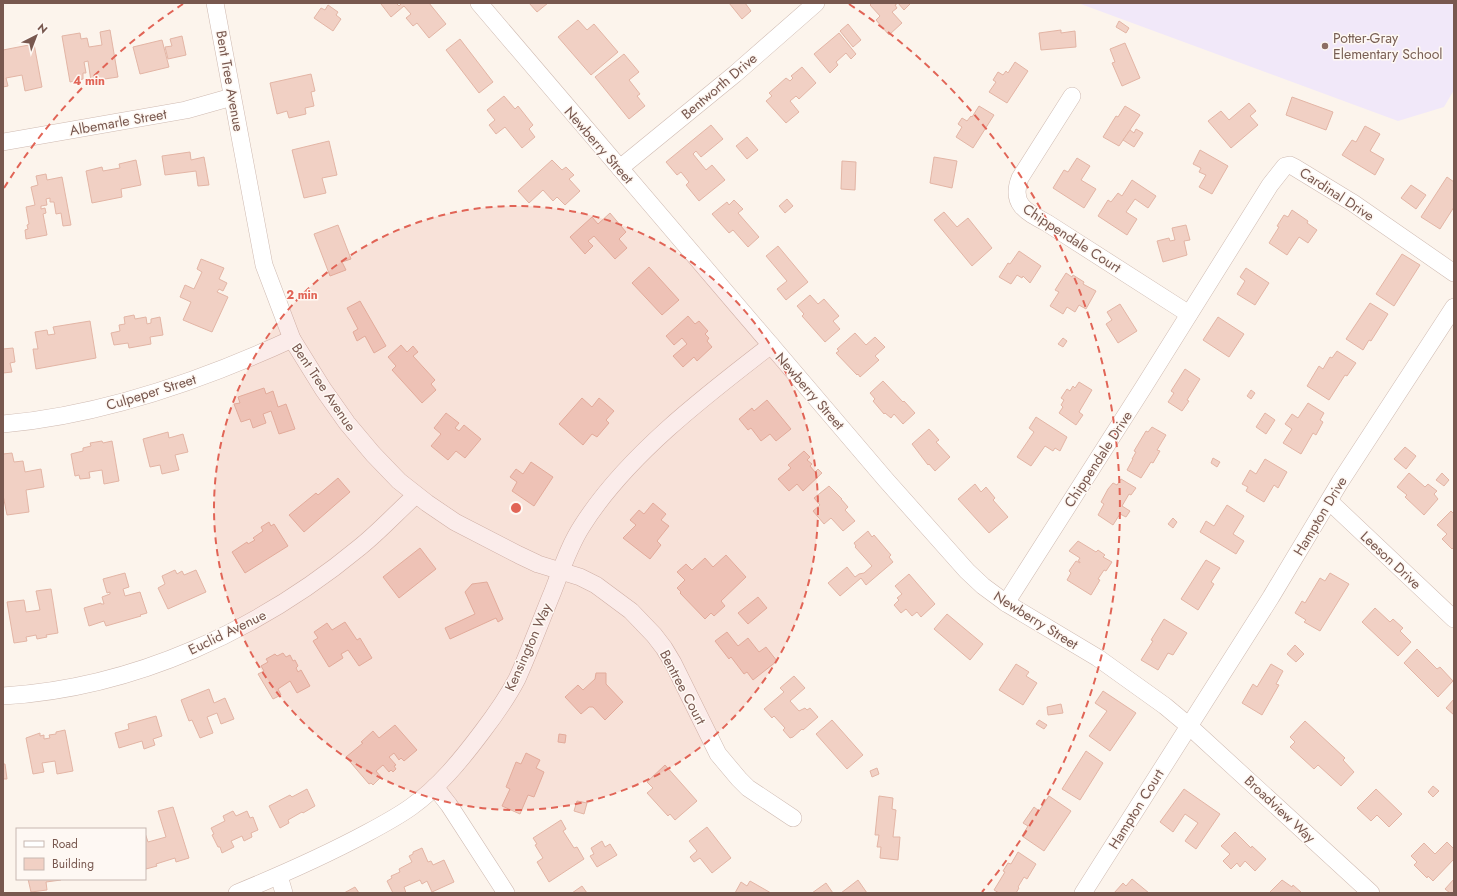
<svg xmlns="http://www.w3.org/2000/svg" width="1457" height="896" font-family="Jost,sans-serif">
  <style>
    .education { fill: #f1e8f9 }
    .building { fill: #f1d0c4; stroke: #e3b5a5 }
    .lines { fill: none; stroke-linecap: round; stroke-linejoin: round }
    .minor-casing { stroke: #cfbab1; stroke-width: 18 }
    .minor { stroke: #fff; stroke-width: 17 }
    .ring { fill: none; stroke: #e16456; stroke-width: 2; stroke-dasharray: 7 5 }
    .education-dot { fill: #8d6e63; stroke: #fef8f3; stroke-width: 1.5 }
    .labels { text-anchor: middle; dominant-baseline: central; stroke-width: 3; stroke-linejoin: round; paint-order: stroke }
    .education-label { font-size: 14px; fill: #785e54; stroke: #fef8f3; text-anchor: start }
    .street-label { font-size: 14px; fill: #78584f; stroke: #fef8f3 }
    .centre { fill: #e16456; stroke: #fef8f3; stroke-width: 2 }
    .ring-label { font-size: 12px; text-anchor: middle; font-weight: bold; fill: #e16456; stroke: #fef8f3; stroke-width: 3; stroke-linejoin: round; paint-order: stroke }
  </style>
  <rect width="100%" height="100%" fill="#fcf4ec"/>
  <path class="education" d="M1078,3H1454V90L1444,107L1398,121Z"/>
  <g class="building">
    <path d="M382,3H396L399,6L402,3H429L446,24L429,38L417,23L413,26L406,18L411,14L404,6L391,17L381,4Z"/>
    <path d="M529,3H548L537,12Z"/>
    <path d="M729,3H745L751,11L742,19Z"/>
    <path d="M872,3H911L904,10L898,3L895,5L897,8L892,12L902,23L889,35L876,20L880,16L870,5Z"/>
    <path d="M328,5L338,12L336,15L341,19L333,31L314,18L321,8L325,10Z"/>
    <path d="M578,20L587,30L594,24L618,52L591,75L558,37Z"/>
    <path d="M1119,21L1129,28L1126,33L1116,27Z"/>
    <path d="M848,24L861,40L853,47L840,31Z"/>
    <path d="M110,30L118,77L91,81L88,61L84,62L86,73H83V79L70,82L62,36L80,33L81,39L87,38L89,47L102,45L100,32Z"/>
    <path d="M1061,30V33L1075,31L1076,47L1041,50L1039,33Z"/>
    <path d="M839,33L856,54L851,59L846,53L836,62L838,65L830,73L814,54Z"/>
    <path d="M182,36L186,55L168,59L165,47L172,46L170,39Z"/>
    <path d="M460,39L493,82L479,93L446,50Z"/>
    <path d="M162,40L169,67L140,74L133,47Z"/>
    <path d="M1125,43L1140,78L1122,86L1112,63L1115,62L1110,49Z"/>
    <path d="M34,44L42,87L25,91L22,75L6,78L8,86L3,87V50Z"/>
    <path d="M624,54L639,72L629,80L640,94L637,96L645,106L629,119L595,77Z"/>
    <path d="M1015,62L1028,71L1007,103L989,92L996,82L993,80L998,72L1003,75L1006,71L1008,73Z"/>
    <path d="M802,67L816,83L799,99L796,96L790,101L799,112L786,123L766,101L772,96L769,93L786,78L790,81L793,78L791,76Z"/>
    <path d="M311,74L315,91L311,92L314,106L305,108L306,114L289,118L287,111L277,114L270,83Z"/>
    <path d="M504,96L515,109L518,106L533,125L529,129L535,137L522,148L505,127L496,134L489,125L495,120L487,110Z"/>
    <path d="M1292,97L1333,112L1326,130L1286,115Z"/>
    <path d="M1249,103L1256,111L1250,116L1258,125L1231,148L1208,121L1221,111L1229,120Z"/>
    <path d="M979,106L994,115L973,148L956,137L962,127L958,124L962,118L967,121L971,116L972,117Z"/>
    <path d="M1125,106L1140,115L1119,146L1103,137L1116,116L1118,117Z"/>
    <path d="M711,125L723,139L701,157L696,151L693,154L706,170L712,165L725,180L699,201L686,185L689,182L681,172L677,175L666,162Z"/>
    <path d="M1365,126L1380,134L1370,151L1384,159L1375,175L1342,155L1352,140L1356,142Z"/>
    <path d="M1136,129L1143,133L1134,147L1123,140L1130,130L1134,133Z"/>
    <path d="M747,137L758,150L747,159L736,146Z"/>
    <path d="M329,141L337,175L322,178L326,193L304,198L292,150Z"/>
    <path d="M1200,150L1228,166L1212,194L1199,187L1206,175L1199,172L1201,168L1193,164Z"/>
    <path d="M190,152L191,160L204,157L209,185L198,186L196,171L165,175L162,156Z"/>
    <path d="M934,157L957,161L952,188L930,183Z"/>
    <path d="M1077,158L1090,166L1081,180L1096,189L1084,208L1053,188L1064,170L1068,172Z"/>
    <path d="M136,160L141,185L121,189L122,197L92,203L86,171L102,167L103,171L120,168L119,164Z"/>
    <path d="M552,160L562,170L566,167L574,175L569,179L580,191L565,205L557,197L553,201L543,190L529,203L518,191Z"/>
    <path d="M842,161L856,162L855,190L841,189Z"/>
    <path d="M46,174L47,180L62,177L71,225L63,226L61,213L56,214L54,202H50V198L46,199L47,205L41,206V209L45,208L46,213L43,214L47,235L26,239L25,230L28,229L27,225L29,224L26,207L35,205L31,187L38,185L36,176Z"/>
    <path d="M1447,177L1454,182V207L1440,229L1421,217Z"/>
    <path d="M1132,180L1156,196L1148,208L1135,199L1126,212L1137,219L1127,235L1098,216L1108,200L1111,202L1118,193L1122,196Z"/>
    <path d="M1411,185L1426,195L1416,209L1401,198Z"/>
    <path d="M787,199L793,206L785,213L779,206Z"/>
    <path d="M734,200L743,209L738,213L759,237L748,247L733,230L729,233L712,214L727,202L729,205Z"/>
    <path d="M1292,210L1308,221L1307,223L1317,230L1308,243L1299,237L1287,255L1269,243L1279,227L1277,226L1284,215L1288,217Z"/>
    <path d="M944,212L957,227L968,218L992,248L972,266L934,220Z"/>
    <path d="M610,213L626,232L619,239L627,248L615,259L594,236L588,241L593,246L585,254L570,237L592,217L598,224Z"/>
    <path d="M338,225L351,259L342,262L346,270L330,276L314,234Z"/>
    <path d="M1186,225L1190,240L1184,241L1187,255L1163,262L1157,241L1169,238L1170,241L1175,240L1172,228Z"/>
    <path d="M778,246L808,282L786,300L777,289L787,281L766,256Z"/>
    <path d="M1019,251L1041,266L1030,283L1023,276L1022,278L1017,275L1011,284L999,277L1008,263L1010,264Z"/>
    <path d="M1402,254L1420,265L1394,306L1376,294Z"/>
    <path d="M201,259L224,268L219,279L227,283L223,291L219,289L217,292L228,297L212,332L183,320L191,302L180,297L185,285L194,289L202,272L197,269Z"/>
    <path d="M649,267L679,300L662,315L632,283Z"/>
    <path d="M1246,268L1269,283L1255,305L1237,294L1245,281L1240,277Z"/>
    <path d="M1066,273L1072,277L1073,275L1084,282L1083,284L1096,291L1086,309L1079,305L1075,312L1067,307L1063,314L1050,306L1059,292L1055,290Z"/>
    <path d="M810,295L818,304L824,299L839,316L833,321L840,329L825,342L802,316L804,314L797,306Z"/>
    <path d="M360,301L386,346L374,353L365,336L357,341L353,332L358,329L347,308Z"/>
    <path d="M1370,303L1388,314L1371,341L1369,340L1363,350L1346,339Z"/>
    <path d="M1120,304L1137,331L1118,343L1106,324L1112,320L1107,312Z"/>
    <path d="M134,315L135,319L146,317L147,324L151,323V319L160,317L163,335L150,337L151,344L129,348L128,343L114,345L111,333L120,331L119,325L125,324L124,317Z"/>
    <path d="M688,316L695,324L699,321L708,331L705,334L709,338L707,341L712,347L697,361L694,357L683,367L673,356L687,344L682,338L674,345L666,336Z"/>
    <path d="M1218,317L1244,334L1229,357L1203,340Z"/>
    <path d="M90,321L96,358L36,369L33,349H38L35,332L47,330L48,335L55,334L53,327Z"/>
    <path d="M855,333L866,345L875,337L885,347L875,356L879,360L860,377L858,374L857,375L836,353L839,351L837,349Z"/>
    <path d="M1063,338L1067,341L1063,347L1058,344Z"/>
    <path d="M401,345L407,352L413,346L418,352L413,356L435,380L431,384L436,390L422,403L392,370L396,366L388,357Z"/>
    <path d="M13,348L15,362L10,363L12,372L3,373V349Z"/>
    <path d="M1337,351L1356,363L1347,376L1345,375L1329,400L1307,386L1319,366L1323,369L1330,357L1332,358Z"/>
    <path d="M1185,369L1200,379L1187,400L1189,401L1182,411L1168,402L1174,393L1171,391Z"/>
    <path d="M883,381L903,402L904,401L915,413L903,424L894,414L891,418L885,413L884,414L873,401L875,399L870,393Z"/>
    <path d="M1079,382L1092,390L1079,412L1083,415L1076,425L1059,413L1063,407L1061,405L1064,400L1061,398L1067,389L1070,391L1073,386L1075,388Z"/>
    <path d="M264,388L266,394L273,391L278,407L286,404L295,429L279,434L271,411L263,414L266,423L253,428L250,419L241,422L234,404L240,403L238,397Z"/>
    <path d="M1251,390L1255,393L1251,399L1247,396Z"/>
    <path d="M582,398L592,407L599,398L614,411L606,420L609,423L597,437L592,434L583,445L559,424Z"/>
    <path d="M767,400L791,429L776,441L770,434L761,441L751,428L748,430L739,419L752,408L754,411Z"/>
    <path d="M1308,403L1324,413L1320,420L1323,422L1316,435L1313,433L1301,454L1283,443L1292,429L1285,424L1292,414L1298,418Z"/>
    <path d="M446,413L459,423L455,428L459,431L464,425L481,439L465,458L456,451L448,460L431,446L441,434L434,428Z"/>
    <path d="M1265,413L1275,420L1266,434L1256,427Z"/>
    <path d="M1036,417L1067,437L1060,451L1055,448L1053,451L1045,446L1031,466L1017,457L1034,432L1029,428Z"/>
    <path d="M1152,427L1166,435L1157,450L1160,451L1153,463L1151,462L1141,478L1127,470L1133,459H1132L1136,452L1134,451L1146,431L1148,432Z"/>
    <path d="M929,429L939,440L936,442L950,457L935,471L929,464L928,465L912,444Z"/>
    <path d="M168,432L169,438L183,434L188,452L175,455L179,470L162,474L160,465L150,467L143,439Z"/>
    <path d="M102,441L103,443L112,441L119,481L104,484L102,470L89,472L90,478L80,479L79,475L75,476L71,454L83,451V448L91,446L90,443Z"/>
    <path d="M1405,447L1416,456L1406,469L1394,459Z"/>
    <path d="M804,451L810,457L807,460L812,464L810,466L815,472L818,469L822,473L803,491L797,484L789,491L778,479L791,468L788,465Z"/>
    <path d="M12,453L14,462L23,461L25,472L41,469L44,487L26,490L29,512L7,515L3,495V454Z"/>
    <path d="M1213,458L1220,462L1217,467L1211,463Z"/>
    <path d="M1265,459L1287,472L1278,488L1274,485L1264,502L1246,491L1248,487L1242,484L1250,470L1256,474Z"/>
    <path d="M531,462L553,477L534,506L512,491L517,482L510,477L516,469L523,474Z"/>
    <path d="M1409,473L1425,487L1428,484L1437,491L1434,494L1438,499L1424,515L1405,497L1407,495L1397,487Z"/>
    <path d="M1442,473L1449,480L1444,486L1436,480Z"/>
    <path d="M338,478L350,492L304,532L289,515L316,493L318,495Z"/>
    <path d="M1121,479L1136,488L1131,495L1129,494L1122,506L1130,511L1126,517L1120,514L1113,525L1098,515L1104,504L1101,502L1108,489L1113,483L1117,485Z"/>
    <path d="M975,484L981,492L986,487L995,498L993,500L1008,517L989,533L958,499Z"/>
    <path d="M829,486L842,499H841L848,507L845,510L855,521L843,531L831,518L824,524L813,511L820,505L814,498Z"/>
    <path d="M653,503L666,514L661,520L669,526L657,541L661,545L650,559L623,538L636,525L630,520L639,510L644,514Z"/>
    <path d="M1227,505L1244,516L1233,534L1244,541L1236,554L1200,532L1206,521L1214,526Z"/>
    <path d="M1451,511L1454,514V547L1452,549L1442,539L1447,534L1437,525Z"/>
    <path d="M1173,518L1177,522L1173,528L1168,524Z"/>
    <path d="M269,522L271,526L274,524L288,546L245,573L232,552L247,542L248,544L255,540L253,538L263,531L261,527Z"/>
    <path d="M868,531L872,537L874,535L891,555L889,557L893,562L866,585L861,578L840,596L828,583L847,567L855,577L859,574L864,573L872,566L855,547L856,546L854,543Z"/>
    <path d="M1078,541L1096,552L1098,550L1105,555L1103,557L1112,562L1106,571L1104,570L1098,579L1100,580L1091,595L1067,580L1071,573L1069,571L1076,561L1080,563V562L1078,561L1080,558L1069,551Z"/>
    <path d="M420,548L436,569L399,598L383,577Z"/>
    <path d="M726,555L746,577L721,601L725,606L714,616L711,613L705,619L680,593L681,592L677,588L685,580L677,572L686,564L692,570L705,558L713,567Z"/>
    <path d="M1206,560L1220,568L1211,582L1214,584L1198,610L1181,599Z"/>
    <path d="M175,570L177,574L182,571L184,575L196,570L206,592L168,609L158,588L165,584L162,576Z"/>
    <path d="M125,573L129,587L123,589L125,596L140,592L147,613L140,615L141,616L106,626L104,621L89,626L84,608L101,603V604H104L102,597L110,594V592L107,593L103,579Z"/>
    <path d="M1330,573L1349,584L1320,631L1304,622L1306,620L1295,613L1302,601L1305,603L1320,578L1325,581Z"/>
    <path d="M909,574L935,604L921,617L917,612L912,616L906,609L901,613L894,605L899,600L897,598L902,594L895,586Z"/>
    <path d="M487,582L503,619L498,622L496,618L450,639L445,628L475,614L465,592L472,584Z"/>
    <path d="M51,589L58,633L46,635L47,637L37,639L36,635L26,637L27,641L14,643L7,602L24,600L26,612L40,610L36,591Z"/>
    <path d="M758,597L767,608L748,624L738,613Z"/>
    <path d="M1375,608L1390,622L1393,619L1403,628L1400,631L1411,642L1398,656L1362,622Z"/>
    <path d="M947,614L983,644L970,660L934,629Z"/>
    <path d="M1164,619L1187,633L1173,655L1168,653L1158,670L1141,660L1153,641L1151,640Z"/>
    <path d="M345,622L357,640L360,638L372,658L359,666L348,650L341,654L343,658L329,667L313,641L318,638L314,632L327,623L332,630Z"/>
    <path d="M727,632L738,646L748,638L759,652L766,647L777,661L753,680L747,672L744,674L731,657L729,659L715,641Z"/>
    <path d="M1295,645L1304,654L1296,662L1287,654Z"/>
    <path d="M1417,649L1437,669L1440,667L1453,681L1438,697L1404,663Z"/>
    <path d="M283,653L286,657L290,655L293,661L295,660L298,666L296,668L298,672L301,670L310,686L297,693L290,681L278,689L281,695L273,699L258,674L264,671L261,666L268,662L266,659L275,654L277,656Z"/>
    <path d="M1016,664L1029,672L1026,676L1037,683L1023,705L999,690Z"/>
    <path d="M1271,664L1283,671L1276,684L1279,685L1262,715L1242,703L1253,684L1257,687Z"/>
    <path d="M596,673H606V684L623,702L605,720L593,707H589L581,714L565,697L578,685L583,690L595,679Z"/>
    <path d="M794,676L805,688L790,701L799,711L805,708L807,710L810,708L818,717L803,730L802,729L793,737L790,738L783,730L785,728L774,716L772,718L764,709L784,692L780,688Z"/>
    <path d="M209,689L214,703L225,698L234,719L221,724L217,713L207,717L213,733L200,738L192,720L189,721L181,700Z"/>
    <path d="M1103,691L1136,713L1110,751L1089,736L1107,711L1095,703Z"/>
    <path d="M1454,699V715L1446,708Z"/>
    <path d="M1061,704L1063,713L1048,715L1047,707Z"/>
    <path d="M156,716L162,736L153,739L155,745L144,749L142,741L119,748L115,733L129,729L128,724Z"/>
    <path d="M832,720L863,755L847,769L816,734Z"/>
    <path d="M1039,720L1047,725L1044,729L1036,724Z"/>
    <path d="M1305,721L1345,758L1343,760L1354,772L1341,786L1318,765L1314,769L1290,747L1295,742L1290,737Z"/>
    <path d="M395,725L417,750L404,761L401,758L399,760L394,753L389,757L396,765L394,766L396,769L393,772L391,770L389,772L383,765L376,771L381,777L373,785L371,783L369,784L346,757L363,743L361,742L373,731L379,738Z"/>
    <path d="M65,730L73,771L57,774L55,761L42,763L44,772L33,774L26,738L40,733V736L44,735V739L50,738L49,735L56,734V732Z"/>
    <path d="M559,734L566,735L565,743L558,742Z"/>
    <path d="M1086,751L1103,763L1080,800L1062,789Z"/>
    <path d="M526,753L540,760L536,768L544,772L534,797L528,795L520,814L502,806L510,789L506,787L516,762L521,764Z"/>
    <path d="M3,764H5L7,779H3Z"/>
    <path d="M665,765L697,801L675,820L670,814L668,816L647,793L653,788L647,782Z"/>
    <path d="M877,768L879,774L872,777L870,771Z"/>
    <path d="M1433,786L1439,791L1433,797L1428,792Z"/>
    <path d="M307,789L315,806L303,813L302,812L288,820L289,823L280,828L269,806L290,795L292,797Z"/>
    <path d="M1184,789L1220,814L1196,849L1185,841L1198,823L1185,814L1173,832L1160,822Z"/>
    <path d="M1376,789L1402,814L1389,827L1377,815L1371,821L1357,808Z"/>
    <path d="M879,796L893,798L892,809L896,810L893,837H900L898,860L880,858L881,847H877L879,835H875Z"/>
    <path d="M1049,796L1071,811L1044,851L1022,836L1028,826L1023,823L1034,807L1039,811Z"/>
    <path d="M577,801L587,803L584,814L574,811Z"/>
    <path d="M173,807L189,858L176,862L175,858L156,864L157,866L146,869L145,865V833L148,842L166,837L158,811Z"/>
    <path d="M233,811L236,816L247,811L250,818L253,817L258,830L251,833L252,837L244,841L242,836L231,841L234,847L222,853L220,847H218L212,835L214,834L211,828L225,821L223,816Z"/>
    <path d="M561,820L566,829L563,831L574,848L577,847L584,859L549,882L537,862L543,858L535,845L537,844L533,838Z"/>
    <path d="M707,827L731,858L712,873L700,858L694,862L690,857L697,851L689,841Z"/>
    <path d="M1235,832L1251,848L1252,846L1266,859L1255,871L1245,861L1240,867L1237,863L1231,869L1223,861L1230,854L1221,846Z"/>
    <path d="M602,841L605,847L610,844L617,855L597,867L590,856L594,854L591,848Z"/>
    <path d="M1447,842L1454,849V859L1433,881L1428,876L1427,878L1414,865L1417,862L1411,856L1424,843L1435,854Z"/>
    <path d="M422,848L428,862L431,861L433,865L444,860L454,882L432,892L427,881L422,884L420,880L404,887L406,893H393L387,881L392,878L391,876L400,872L399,869L412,862L409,856L413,854V852Z"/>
    <path d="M1018,852L1036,864L1027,879L1024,877L1018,887L1019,888L1016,893H999L994,890L1005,872L1003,871L1008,863L1011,864Z"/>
    <path d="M28,879H61V880L46,882L47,890L31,892Z"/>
    <path d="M1132,879L1149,893H1114L1123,883L1126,886Z"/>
    <path d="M1454,879V893H1450L1445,889Z"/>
    <path d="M858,880L867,893H841Z"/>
    <path d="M1282,880L1292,887L1293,885L1302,893H1269Z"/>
    <path d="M750,881L771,893H735L741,882L747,886Z"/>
    <path d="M826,883L833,893H812Z"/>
    <path d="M582,886L587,893H572Z"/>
    <path d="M355,887L359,893H344Z"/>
  </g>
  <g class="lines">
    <defs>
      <g id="minor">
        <path d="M215,3L264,265L292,339L323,389L347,423L373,454L399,481L427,503L455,522L519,555L538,564L580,577L596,585L631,611L654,635L664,648L673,663L718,754L739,779L748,788L793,818"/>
        <path d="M479,3L886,480L967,571L983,586L1006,603L1098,658L1165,706L1189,726L1371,893"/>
        <path d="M1072,96L1020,178C1010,204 1026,212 1047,223L1189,314"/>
        <path d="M3,142L186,110L232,97"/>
        <path d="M620,168L735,74L816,3"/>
        <path d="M3,424C104,415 201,381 292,339"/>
        <path d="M1329,501L1454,619"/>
        <path d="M1006,603L1143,388L1270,185L1285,166L1290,165L1294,167L1353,203L1454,273"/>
        <path d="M3,696C135,688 260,630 360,547C380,531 397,512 416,495"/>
        <path d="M435,787L449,805L506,893"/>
        <path d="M279,876L284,893"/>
        <path d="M237,893C281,875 324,856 367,833C382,825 397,817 411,807C439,787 461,760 482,732C495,715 507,698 517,679C530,650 541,620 553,591C562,568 569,546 582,526C626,456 706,395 771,345"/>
        <path d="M1083,893L1271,597L1340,482L1454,307"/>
      </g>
    </defs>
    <use href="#minor" class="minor-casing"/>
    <use href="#minor" class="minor"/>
  </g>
  <circle cx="516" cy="508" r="302" fill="#e16456" fill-opacity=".12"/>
  <g class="ring">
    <circle cx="516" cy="508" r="302"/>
    <path d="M4 188A604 604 0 0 1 183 4M849 4A604 604 0 0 1 982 892"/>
  </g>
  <circle class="education-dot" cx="1325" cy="46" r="4"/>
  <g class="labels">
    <g class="education-label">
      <text x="1333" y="38">Potter-Gray<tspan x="1333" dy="16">Elementary School</tspan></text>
    </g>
    <g class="street-label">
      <text transform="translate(230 81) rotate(80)">Bent Tree Avenue</text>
      <text transform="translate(719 86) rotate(-40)">Bentworth Drive</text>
      <text transform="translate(118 122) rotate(-10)">Albemarle Street</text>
      <text transform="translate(599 145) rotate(49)">Newberry Street</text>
      <text transform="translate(1337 194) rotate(33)">Cardinal Drive</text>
      <text transform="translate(1072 238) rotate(33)">Chippendale Court</text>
      <text transform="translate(324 387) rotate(56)">Bent Tree Avenue</text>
      <text transform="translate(810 391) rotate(49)">Newberry Street</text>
      <text transform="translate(151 392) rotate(-17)">Culpeper Street</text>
      <text transform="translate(1098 459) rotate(-57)">Chippendale Drive</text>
      <text transform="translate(1320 516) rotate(-59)">Hampton Drive</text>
      <text transform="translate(1391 560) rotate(43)">Leeson Drive</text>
      <text transform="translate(1036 620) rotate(32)">Newberry Street</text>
      <text transform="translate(227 632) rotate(-26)">Euclid Avenue</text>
      <text transform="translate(528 647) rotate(-66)">Kensington Way</text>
      <text transform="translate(683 687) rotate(62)">Bentree Court</text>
      <text transform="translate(1136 809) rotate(-58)">Hampton Court</text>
      <text transform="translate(1280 809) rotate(43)">Broadview Way</text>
    </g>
  </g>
  <circle cx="516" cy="508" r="6" class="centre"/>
  <g class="ring-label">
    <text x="89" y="85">4 min</text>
    <text x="302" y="299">2 min</text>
  </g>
  <rect width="1457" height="896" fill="none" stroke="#78584f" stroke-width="8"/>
  <rect x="16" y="828" width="130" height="52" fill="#fef8f3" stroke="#c8b8b1"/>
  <rect x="24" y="841" width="20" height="6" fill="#ffffff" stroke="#c8b8b1"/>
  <text x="52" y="848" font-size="12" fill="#78584f">Road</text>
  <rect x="24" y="858" width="20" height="12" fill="#f1d0c4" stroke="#c8b8b1"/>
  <text x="52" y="868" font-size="12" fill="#78584f">Building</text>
  <g transform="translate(36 36) rotate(42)" stroke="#fef8f3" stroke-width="3" paint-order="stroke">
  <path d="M0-3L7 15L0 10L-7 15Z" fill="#78584f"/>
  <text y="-6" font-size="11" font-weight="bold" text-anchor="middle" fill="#78584f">N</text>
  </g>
</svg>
